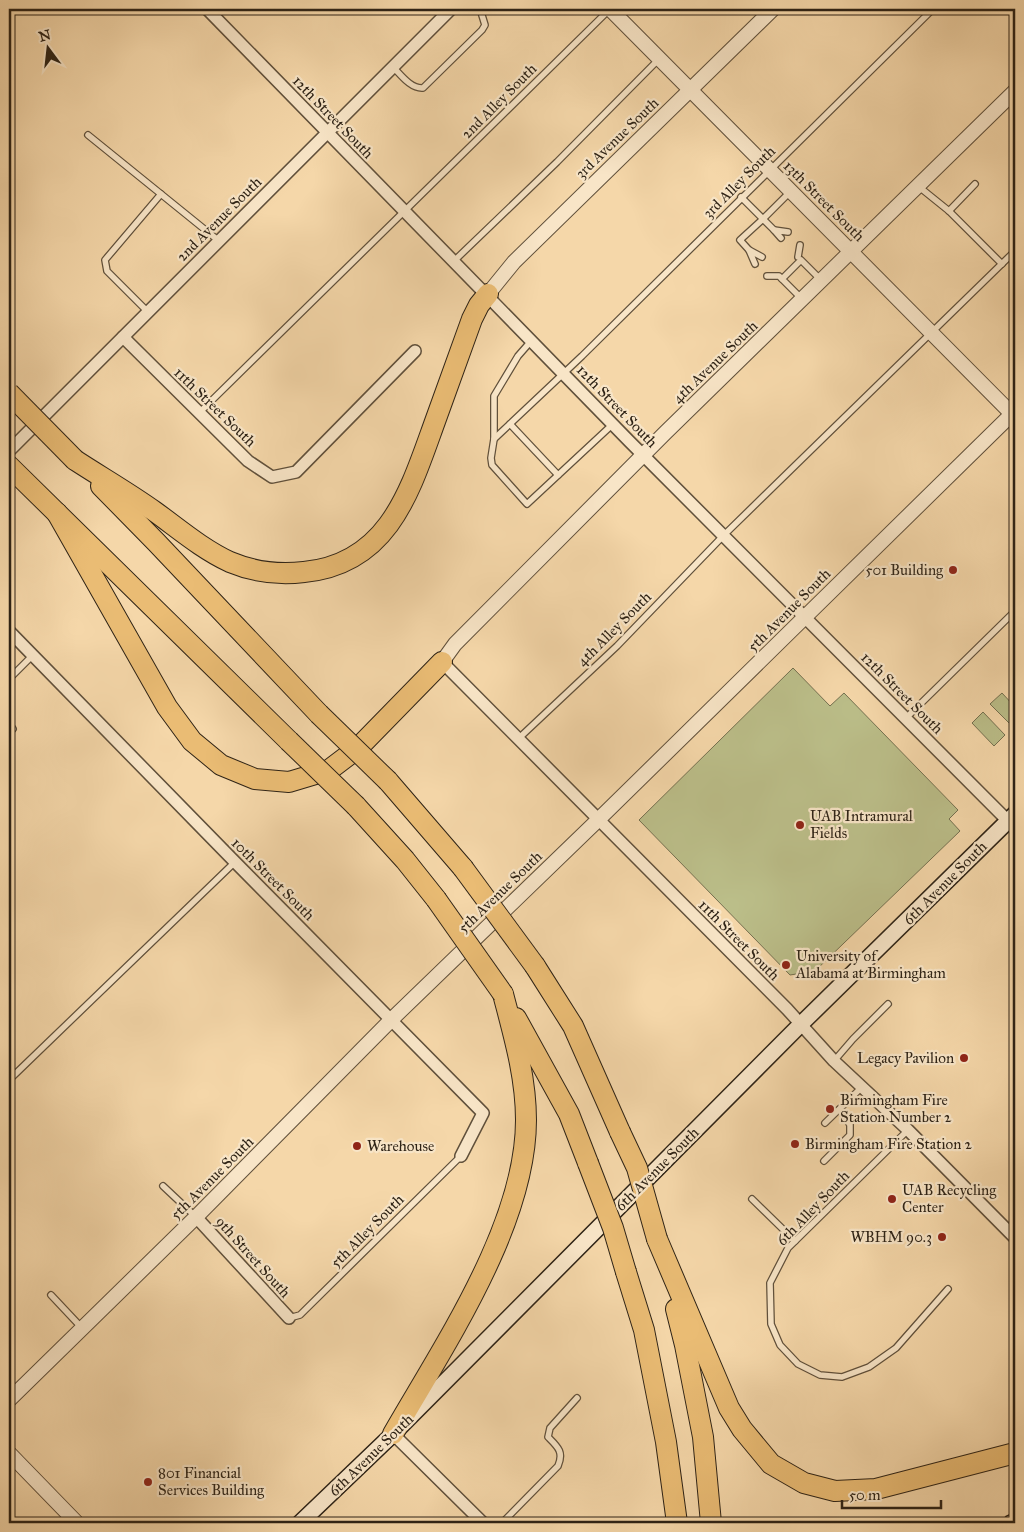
<svg xmlns="http://www.w3.org/2000/svg" width="1024" height="1532" font-family="'IM FELL Great Primer',serif">
  <style>
    .grass { fill: #bbbe89; stroke: #747050 }
    .lines { fill: none; stroke-linecap: round; stroke-linejoin: round }
    .service-casing { stroke: #60503b; stroke-width: 8 }
    .minor-casing { stroke: #60503b; stroke-width: 14 }
    .tertiary-casing { stroke: #60503b; stroke-width: 16 }
    .secondary-casing { stroke: #2e2316; stroke-width: 18 }
    .motorway-casing { stroke: #2e2316; stroke-width: 22 }
    .service { stroke: #f8e5c7; stroke-width: 5.5 }
    .minor { stroke: #f8e5c7; stroke-width: 11 }
    .tertiary { stroke: #f8e5c7; stroke-width: 14 }
    .secondary { stroke: #f8e5c7; stroke-width: 15 }
    .motorway { stroke: #eabc74; stroke-width: 20 }
    .motorway-bridge-casing { stroke: #2e2316; stroke-width: 22; stroke-linecap: butt }
    .motorway-bridge { stroke: #eabc74; stroke-width: 20 }
    .poi-dot { fill: #8f2418; stroke: #f8e5c7; stroke-width: 2 }
    .labels { text-anchor: middle; dominant-baseline: central; stroke-width: 4.5; stroke-linejoin: round; paint-order: stroke }
    .street-label { font-size: 15px; fill: #2e2316; stroke: #f8e5c7 }
    .poi-label { font-size: 15px; fill: #2e2316; stroke: #f8e5c7; text-anchor: start }
  </style>
  <rect width="100%" height="100%" fill="#f5d7a9"/>
  <filter id="stains"><feTurbulence type="fractalNoise" baseFrequency=".004" numOctaves="4"/><feColorMatrix values="0 0 0 0 .2 0 0 0 0 .09 0 0 0 0 .02 0 0 0 .5 -.17"/></filter>
  <radialGradient id="worn" r=".72"><stop offset=".6" stop-color="#630" stop-opacity="0"/><stop offset="1" stop-color="#630" stop-opacity=".3"/></radialGradient>
  <g class="grass">
    <path d="M793,668L830,706L844,693L958,810L949,819L960,831L815,971L790,975L639,820Z"/>
    <path d="M1002,693L1015,707V725L1013,727L990,704Z"/>
    <path d="M983,712L1005,735L994,746L972,723Z"/>
  </g>
  <g class="lines">
    <defs>
      <g id="service">
        <path d="M393,67C401,75 411,89 423,88L482,30L485,25L481,12L478,9"/>
        <path d="M88,135L219,241"/>
        <path d="M918,186L949,211L1002,264"/>
        <path d="M741,197L763,219L791,191"/>
        <path d="M949,211L975,184"/>
        <path d="M781,238L774,230L788,232"/>
        <path d="M749,250L740,240L763,219L774,230"/>
        <path d="M798,257L800,245"/>
        <path d="M454,261L557,162L659,59"/>
        <path d="M755,264L749,250L762,257"/>
        <path d="M767,276H779L782,279"/>
        <path d="M801,298L782,279L801,260L821,280"/>
        <path d="M148,312L107,271L105,260L161,194"/>
        <path d="M199,413L609,10"/>
        <path d="M510,424L558,475"/>
        <path d="M613,424L527,504L492,465L491,458L494,439L582,356L933,9"/>
        <path d="M494,439V396L518,356L532,340"/>
        <path d="M9,679L33,655"/>
        <path d="M906,718L1015,611"/>
        <path d="M9,723L13,729L9,733"/>
        <path d="M518,739L617,646L724,535L1015,251"/>
        <path d="M834,1061L853,1039L888,1004"/>
        <path d="M9,1080L235,862"/>
        <path d="M825,1123L862,1087"/>
        <path d="M908,1130L788,1248L770,1283L771,1324L780,1345L798,1364L820,1375L842,1377L869,1367L896,1348L948,1289"/>
        <path d="M824,1161L850,1135V1125L840,1109"/>
        <path d="M163,1186L196,1217"/>
        <path d="M752,1199L795,1241"/>
        <path d="M51,1295L82,1328"/>
        <path d="M289,1318L300,1315L461,1156"/>
        <path d="M502,1523L558,1466C564,1452 558,1447 548,1437L550,1428L577,1398"/>
      </g>
      <g id="minor">
        <path d="M207,9L629,441L1008,821"/>
        <path d="M123,337L248,461L272,477L296,472L415,351"/>
        <path d="M9,451L451,9"/>
        <path d="M9,631L235,862L483,1113L461,1156"/>
        <path d="M442,662L787,1009L834,1061L908,1130L1015,1238"/>
        <path d="M196,1217L289,1318"/>
        <path d="M393,1434L483,1523"/>
      </g>
      <g id="tertiary">
        <path d="M610,9L1015,417"/>
        <path d="M488,294L514,262L773,9"/>
        <path d="M442,662L455,644L665,433L1015,91"/>
        <path d="M9,1400L196,1217L391,1020L599,819L1015,411"/>
        <path d="M9,1453L77,1523"/>
      </g>
      <g id="secondary">
        <path d="M300,1523L393,1434L800,1025L1015,814"/>
        <path d="M1011,1523L1015,1522"/>
      </g>
      <g id="motorway">
        <path d="M75,460C101,477 129,493 154,511C179,529 202,549 230,562C254,572 279,575 304,572C387,564 409,494 433,427C446,391 459,355 472,319L479,305L488,294"/>
        <path d="M9,466L289,741"/>
        <path d="M101,486L156,542L319,714"/>
        <path d="M57,513L167,707L192,741L221,765L255,779L289,782L329,770L358,748L442,662"/>
        <path d="M388,781L463,868"/>
        <path d="M356,806L405,860L436,899"/>
        <path d="M535,966L573,1026L620,1132"/>
        <path d="M516,1018L569,1114L588,1163"/>
        <path d="M657,1239L729,1408L742,1429L771,1464L804,1483L835,1491L876,1489L1015,1453"/>
        <path d="M626,1272L644,1330L666,1442L677,1523"/>
        <path d="M676,1309L685,1345L703,1437L711,1523"/>
        <path d="M393,1434C444,1345 526,1225 526,1120C526,1077 514,1036 503,994"/>
      </g>
    </defs>
    <use href="#service" class="service-casing"/>
    <use href="#minor" class="minor-casing"/>
    <use href="#tertiary" class="tertiary-casing"/>
    <use href="#secondary" class="secondary-casing"/>
    <use href="#motorway" class="motorway-casing"/>
    <use href="#service" class="service"/>
    <use href="#minor" class="minor"/>
    <use href="#tertiary" class="tertiary"/>
    <use href="#secondary" class="secondary"/>
    <use href="#motorway" class="motorway"/>
    <defs>
      <g id="motorway-bridge">
        <path d="M9,393L75,460"/>
        <path d="M319,714L388,781"/>
        <path d="M289,741L356,806"/>
        <path d="M463,868L535,966"/>
        <path d="M436,899L503,994"/>
        <path d="M620,1132L637,1168L657,1239"/>
        <path d="M588,1163L613,1228L626,1272"/>
      </g>
    </defs>
    <use href="#motorway-bridge" class="motorway-bridge-casing"/>
    <use href="#motorway-bridge" class="motorway-bridge"/>
  </g>
  <g class="poi-dot">
    <circle cx="953" cy="570" r="5"/>
    <circle cx="800" cy="825" r="5"/>
    <circle cx="786" cy="965" r="5"/>
    <circle cx="964" cy="1058" r="5"/>
    <circle cx="830" cy="1109" r="5"/>
    <circle cx="795" cy="1144" r="5"/>
    <circle cx="357" cy="1146" r="5"/>
    <circle cx="892" cy="1199" r="5"/>
    <circle cx="942" cy="1237" r="5"/>
    <circle cx="148" cy="1482" r="5"/>
  </g>
  <g class="labels">
    <g class="street-label">
      <text transform="translate(499 101) rotate(-45)">2nd Alley South</text>
      <text transform="translate(333 117) rotate(46)">12th Street South</text>
      <text transform="translate(617 138) rotate(-44)">3rd Avenue South</text>
      <text transform="translate(739 182) rotate(-45)">3rd Alley South</text>
      <text transform="translate(824 201) rotate(45)">13th Street South</text>
      <text transform="translate(219 219) rotate(-45)">2nd Avenue South</text>
      <text transform="translate(715 362) rotate(-44)">4th Avenue South</text>
      <text transform="translate(617 406) rotate(46)">12th Street South</text>
      <text transform="translate(215 407) rotate(44)">11th Street South</text>
      <text transform="translate(789 610) rotate(-45)">5th Avenue South</text>
      <text transform="translate(614 629) rotate(-45)">4th Alley South</text>
      <text transform="translate(902 693) rotate(45)">12th Street South</text>
      <text transform="translate(273 879) rotate(45)">10th Street South</text>
      <text transform="translate(945 883) rotate(-45)">6th Avenue South</text>
      <text transform="translate(500 892) rotate(-44)">5th Avenue South</text>
      <text transform="translate(739 940) rotate(45)">11th Street South</text>
      <text transform="translate(657 1169) rotate(-45)">6th Avenue South</text>
      <text transform="translate(212 1178) rotate(-45)">5th Avenue South</text>
      <text transform="translate(813 1208) rotate(-46)">6th Alley South</text>
      <text transform="translate(367 1231) rotate(-45)">5th Alley South</text>
      <text transform="translate(253 1257) rotate(48)">9th Street South</text>
      <text transform="translate(371 1455) rotate(-44)">6th Avenue South</text>
    </g>
    <g class="poi-label">
      <text x="943" y="570" text-anchor="end">501 Building</text>
      <text x="810" y="816">UAB Intramural<tspan x="810" dy="17">Fields</tspan></text>
      <text x="796" y="956">University of<tspan x="796" dy="17">Alabama at Birmingham</tspan></text>
      <text x="954" y="1058" text-anchor="end">Legacy Pavilion</text>
      <text x="840" y="1100">Birmingham Fire<tspan x="840" dy="17">Station Number 2</tspan></text>
      <text x="805" y="1144">Birmingham Fire Station 2</text>
      <text x="367" y="1146">Warehouse</text>
      <text x="902" y="1190">UAB Recycling<tspan x="902" dy="17">Center</tspan></text>
      <text x="932" y="1237" text-anchor="end">WBHM 90.3</text>
      <text x="158" y="1473">801 Financial<tspan x="158" dy="17">Services Building</tspan></text>
    </g>
  </g>
  <rect width="1024" height="1532" fill="none" stroke="#f5d7a9" stroke-width="30"/>
  <rect x="10" y="10" width="1004" height="1512" fill="none" stroke="#2e2316" stroke-width="2.5"/>
  <rect x="15" y="15" width="994" height="1502" fill="none" stroke="#2e2316"/>
  <g transform="translate(48 48) rotate(345)" stroke="#f8e5c7" stroke-width="4" paint-order="stroke">
  <path d="M0-4L9 19L0 12L-9 19Z" fill="#2e2316"/>
  <text y="-8" font-size="14" font-weight="bold" text-anchor="middle" fill="#2e2316">N</text>
  </g>
  <path d="M842 1500v8h99v-8" fill="none" stroke="#2e2316" stroke-width="2.5"/>
  <text x="849" y="1500" font-size="15" fill="#2e2316" stroke="#f8e5c7" stroke-width="4" paint-order="stroke">50 m</text>
  <rect width="100%" height="100%" filter="url(#stains)"/>
  <rect width="100%" height="100%" fill="url(#worn)"/>
</svg>
